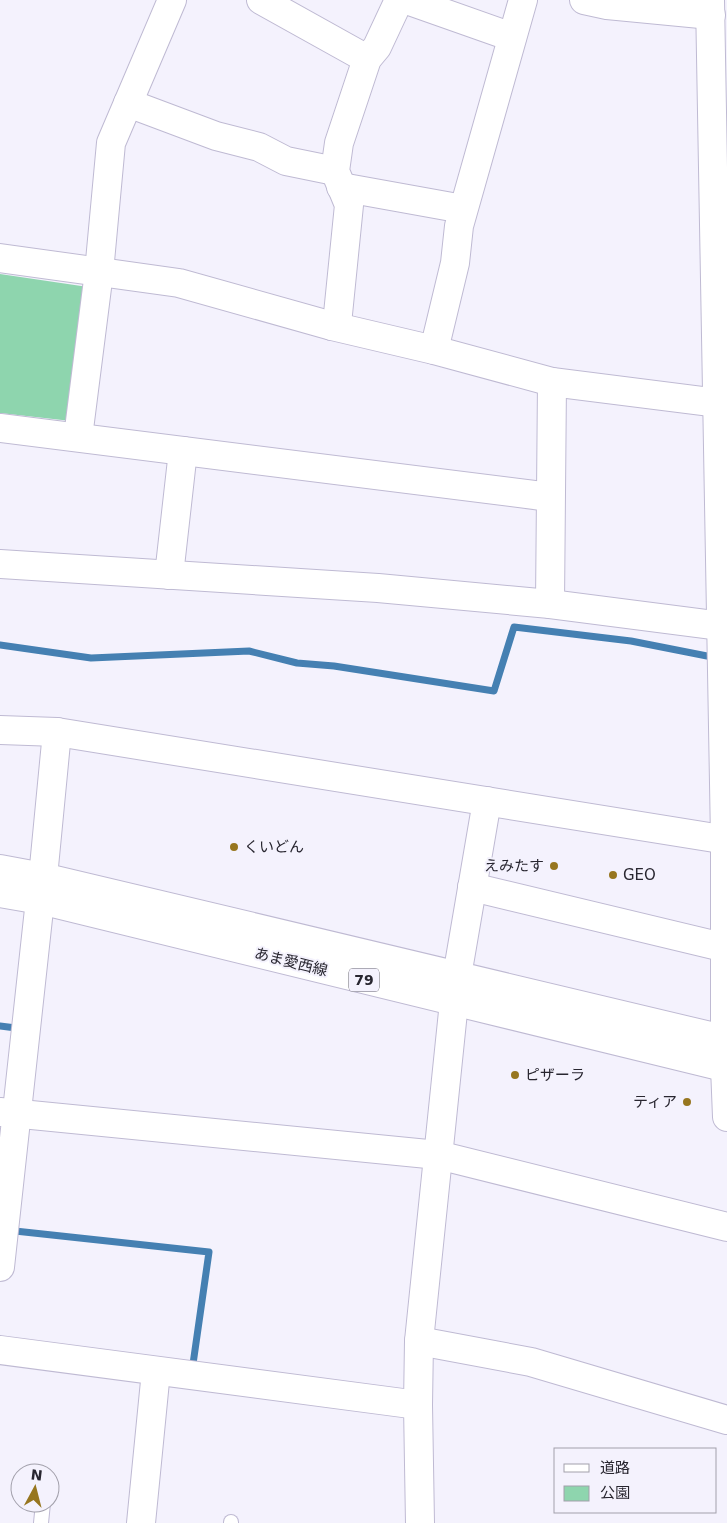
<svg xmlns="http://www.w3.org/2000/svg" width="727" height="1523" font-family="'DejaVu Sans','Noto Sans JP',sans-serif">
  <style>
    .park { fill: #8ed5ae }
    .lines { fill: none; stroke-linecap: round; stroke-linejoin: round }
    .stream { stroke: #4580b2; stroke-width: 7 }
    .lane-casing { stroke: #bfbad3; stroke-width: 16 }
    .street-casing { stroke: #bfbad3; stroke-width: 30 }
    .secondary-casing { stroke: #bfbad3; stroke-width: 30 }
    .primary-casing { stroke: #bfbad3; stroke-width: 30 }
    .lane { stroke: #fff; stroke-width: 14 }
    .street { stroke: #fff; stroke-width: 28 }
    .secondary { stroke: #fff; stroke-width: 28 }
    .primary { stroke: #fff; stroke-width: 28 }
    .poi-dot { fill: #97761f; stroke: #f4f2fd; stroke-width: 2 }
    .labels { text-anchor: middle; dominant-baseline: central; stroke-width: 4; stroke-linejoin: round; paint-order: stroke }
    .shield { fill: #f4f2fd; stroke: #65636e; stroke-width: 1 }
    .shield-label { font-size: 14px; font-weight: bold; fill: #282630 }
    .poi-label { font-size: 15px; fill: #282630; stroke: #f4f2fd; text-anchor: start }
    .street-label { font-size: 15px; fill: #282630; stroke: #f4f2fd }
  </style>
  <rect width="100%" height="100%" fill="#f4f2fd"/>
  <path class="park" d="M0,274L88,287L71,421L0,413Z"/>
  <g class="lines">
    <g class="stream">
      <path d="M0,645L91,658L249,651L297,663L334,666L494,691L514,627L631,641L707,656"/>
      <path d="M0,1026L16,1028"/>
      <path d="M15,1231L209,1252L193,1364"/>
    </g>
    <defs>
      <g id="lane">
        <path d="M41,1523L43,1503"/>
        <path d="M231,1523V1522"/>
      </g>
      <g id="street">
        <path d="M261,0L367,59"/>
        <path d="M407,0L512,37"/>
        <path d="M584,0L607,5L711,15"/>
        <path d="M128,103L216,136L259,147L286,161L335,171"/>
        <path d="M341,187L463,209"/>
        <path d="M332,326L338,314L349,205L335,171L339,143L367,59L377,47L399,0"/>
        <path d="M434,350L455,263L459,226L523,0"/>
        <path d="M0,428L550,497"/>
        <path d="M78,437L99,272L111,143L172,0"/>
        <path d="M0,564L378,588L550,604L721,626"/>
        <path d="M169,575L183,451"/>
        <path d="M550,604L552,382"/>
        <path d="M0,730L57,732L727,840"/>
        <path d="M43,877L57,732"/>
        <path d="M472,887L726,948"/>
        <path d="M457,976L487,801"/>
        <path d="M725,1067L727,1117"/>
        <path d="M0,1112L438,1155L727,1227"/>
        <path d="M0,1267L40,900"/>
        <path d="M419,1341L531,1362L727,1420"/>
        <path d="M0,1350L418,1405"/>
        <path d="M141,1523L156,1371"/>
        <path d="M420,1523L418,1405L419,1341L454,1002"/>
      </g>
      <g id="secondary">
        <path d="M710,0L725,839V1063"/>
        <path d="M0,258L179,283L332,326L434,350L552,382L727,404"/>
      </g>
      <g id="primary">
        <path d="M0,869L43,877L727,1040"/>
        <path d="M0,893L40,900L727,1068"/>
      </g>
    </defs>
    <use href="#lane" class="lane-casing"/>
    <use href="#street" class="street-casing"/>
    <use href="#secondary" class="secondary-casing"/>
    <use href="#primary" class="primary-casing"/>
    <use href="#lane" class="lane"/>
    <use href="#street" class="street"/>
    <use href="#secondary" class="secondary"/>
    <use href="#primary" class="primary"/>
  </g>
  <g class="poi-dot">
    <circle cx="234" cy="847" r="5"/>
    <circle cx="554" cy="866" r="5"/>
    <circle cx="613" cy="875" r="5"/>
    <circle cx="515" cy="1075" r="5"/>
    <circle cx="687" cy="1102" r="5"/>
  </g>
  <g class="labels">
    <rect class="shield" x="349" y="968.5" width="30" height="23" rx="4"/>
    <g class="shield-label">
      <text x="364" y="980">79</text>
    </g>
    <g class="poi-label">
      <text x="244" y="847">くいどん</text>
      <text x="544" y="866" text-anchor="end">えみたす</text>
      <text x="623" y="875">GEO</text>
      <text x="525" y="1075">ピザーラ</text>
      <text x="677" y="1102" text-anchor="end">ティア</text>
    </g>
    <g class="street-label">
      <text transform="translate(291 962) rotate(14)">あま愛西線</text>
    </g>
  </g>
  <rect x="554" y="1448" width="162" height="65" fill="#f4f2fd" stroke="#a2a0ab"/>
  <rect x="564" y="1464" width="25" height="8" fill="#ffffff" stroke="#a2a0ab"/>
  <text x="600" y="1473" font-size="15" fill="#282630">道路</text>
  <rect x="564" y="1486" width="25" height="15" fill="#8ed5ae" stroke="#a2a0ab"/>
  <text x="600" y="1498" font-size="15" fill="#282630">公園</text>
  <g transform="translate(35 1488) rotate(7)"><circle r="24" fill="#f4f2fd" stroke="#a2a0ab"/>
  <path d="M0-4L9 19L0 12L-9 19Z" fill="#97761f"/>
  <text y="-8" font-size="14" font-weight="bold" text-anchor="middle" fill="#282630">N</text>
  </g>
</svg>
